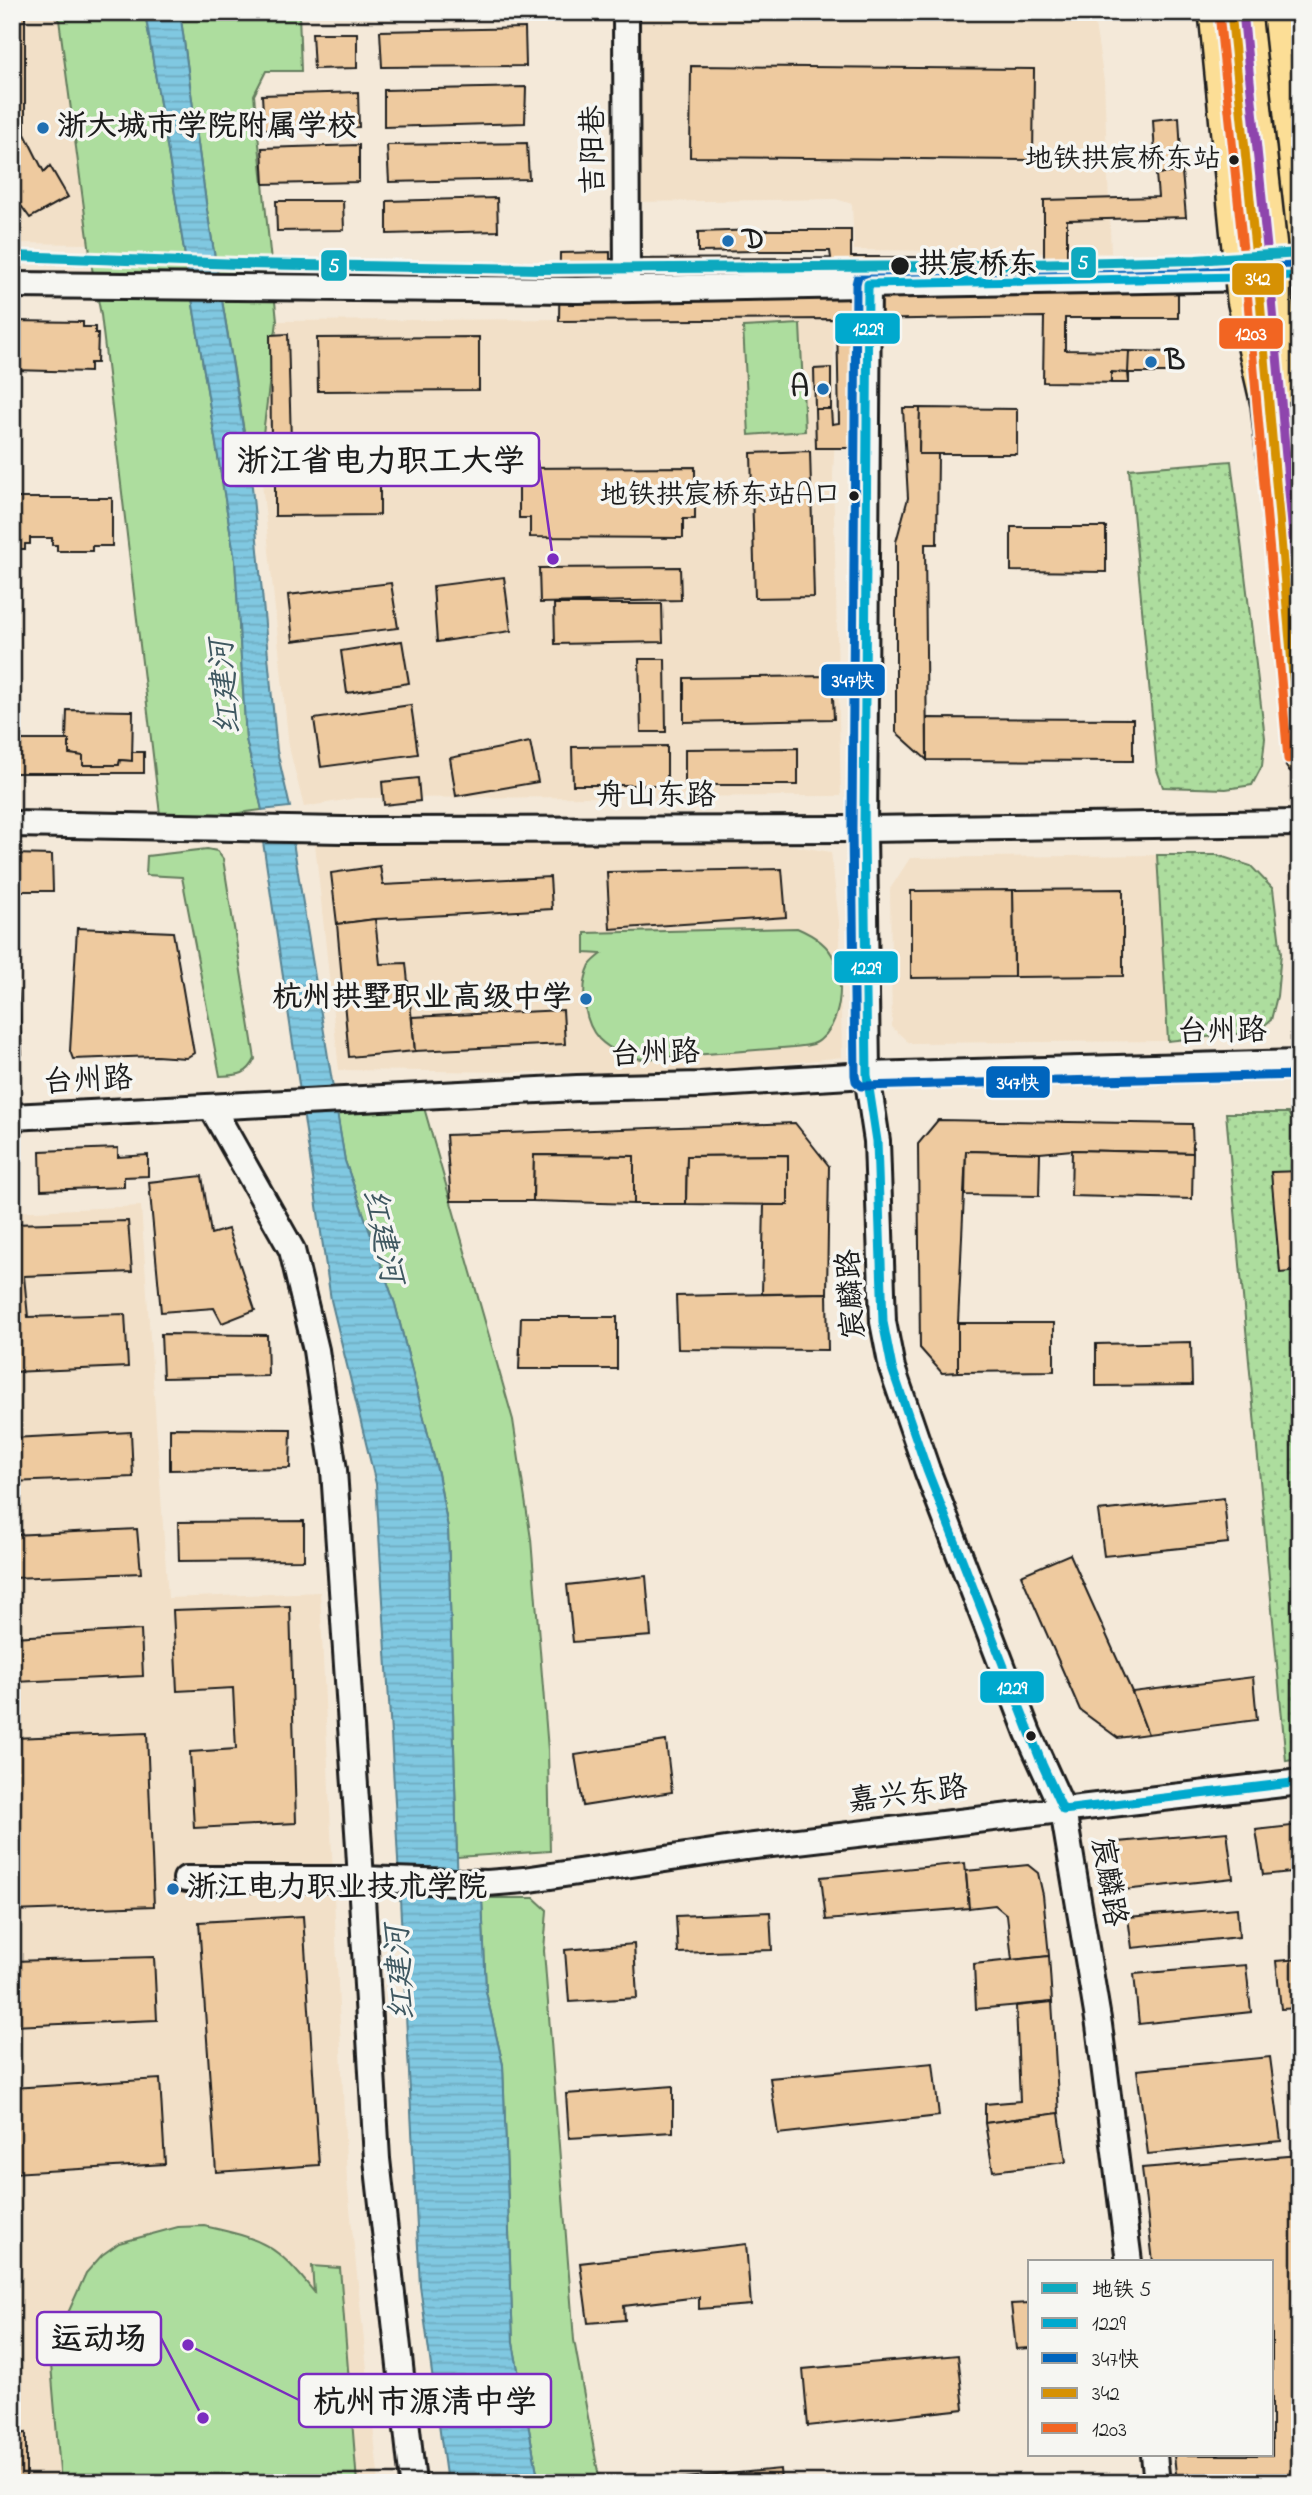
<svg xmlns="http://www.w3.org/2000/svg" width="1312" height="2495" font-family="'Indie Flower','LXGW WenKai TC',sans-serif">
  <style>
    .built { fill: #f2e0c8 }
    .grass { fill: #addd9e; stroke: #647c5d; stroke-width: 2 }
    .park { fill: url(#park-dots); stroke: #647c5d; stroke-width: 2 }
    .water { fill: url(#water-rules); stroke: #588392; stroke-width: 2 }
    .building { fill: #eeca9f; stroke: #1c1c1c; stroke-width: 2 }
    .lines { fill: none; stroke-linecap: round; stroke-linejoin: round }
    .minor-casing { stroke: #1c1c1c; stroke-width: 30 }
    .major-casing { stroke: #1c1c1c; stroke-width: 35 }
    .highway-casing { stroke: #1c1c1c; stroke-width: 40 }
    .minor { stroke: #f6f6f2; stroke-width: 24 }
    .major { stroke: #fcde96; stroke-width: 30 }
    .highway { stroke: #fcde96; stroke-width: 35 }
    .highway-bridge-casing { stroke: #1c1c1c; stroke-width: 40; stroke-linecap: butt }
    .highway-bridge { stroke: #fcde96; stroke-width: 35 }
    .bus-1-casing { stroke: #f6f6f2; stroke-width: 14 }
    .bus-2-casing { stroke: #f6f6f2; stroke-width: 14 }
    .bus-3-casing { stroke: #f6f6f2; stroke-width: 14 }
    .bus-4-casing { stroke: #f6f6f2; stroke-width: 14 }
    .bus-5-casing { stroke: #f6f6f2; stroke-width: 14 }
    .bus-1 { stroke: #00a9ce; stroke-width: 9 }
    .bus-2 { stroke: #0065bd; stroke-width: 9 }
    .bus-3 { stroke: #d69104; stroke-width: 9 }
    .bus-4 { stroke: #f26522; stroke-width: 9 }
    .bus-5 { stroke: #8e44ad; stroke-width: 9 }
    .metro-1-casing { stroke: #f6f6f2; stroke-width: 16 }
    .metro-1 { stroke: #0ea9bf; stroke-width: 10 }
    .poi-dot { fill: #1f6fb2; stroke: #f6f6f2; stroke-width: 2.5 }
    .bus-dot { fill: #1c1c1c; stroke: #f6f6f2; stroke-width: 2.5 }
    .labels { text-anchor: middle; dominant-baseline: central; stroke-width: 7; stroke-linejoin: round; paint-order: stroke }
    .bus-label { font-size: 28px; fill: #1c1c1c; stroke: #f6f6f2; text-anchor: end }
    .poi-label { font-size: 30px; font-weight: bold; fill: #1c1c1c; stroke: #f6f6f2; text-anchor: start }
    .street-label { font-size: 30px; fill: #1c1c1c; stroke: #f6f6f2 }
    .stop-label { font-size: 30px; font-weight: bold; fill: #1c1c1c; stroke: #f6f6f2; text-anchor: start }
    .water-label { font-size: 32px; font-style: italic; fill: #3f5861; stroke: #f6f6f2 }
    .leader { fill: none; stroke: #7b2cbf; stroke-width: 2.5 }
    .callout-dot { fill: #7b2cbf; stroke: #f6f6f2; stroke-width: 2.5 }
    .callout { fill: #f6f6f2; stroke: #7b2cbf; stroke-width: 2.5 }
    .callout-label { font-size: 32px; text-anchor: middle; font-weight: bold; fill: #1c1c1c }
    .line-badge { stroke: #f6f6f2; stroke-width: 2.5 }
    .badge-label { font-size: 19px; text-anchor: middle; font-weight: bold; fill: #fff }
  </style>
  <defs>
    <pattern id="park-dots" width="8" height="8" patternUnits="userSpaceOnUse" patternTransform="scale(1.75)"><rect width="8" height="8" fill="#addd9e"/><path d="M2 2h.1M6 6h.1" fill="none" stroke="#94bd88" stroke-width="1.8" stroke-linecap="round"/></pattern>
    <pattern id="water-rules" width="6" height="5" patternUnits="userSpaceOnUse" patternTransform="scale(1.75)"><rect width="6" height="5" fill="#80c8e1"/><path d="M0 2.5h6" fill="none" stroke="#6eabc0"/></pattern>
  </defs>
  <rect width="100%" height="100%" fill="#f4e9d9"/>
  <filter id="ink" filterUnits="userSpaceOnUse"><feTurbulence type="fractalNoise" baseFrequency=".0143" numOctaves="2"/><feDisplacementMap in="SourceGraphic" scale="14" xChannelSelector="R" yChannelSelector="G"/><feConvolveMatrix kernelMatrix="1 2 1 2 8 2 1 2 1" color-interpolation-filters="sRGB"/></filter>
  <g filter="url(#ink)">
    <g class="built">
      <path d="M12,12H58L88,244L12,243Z"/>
      <path d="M806,12H1093L1104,81L1111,253L854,250L852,204L836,199L635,202L632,15Z"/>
      <path d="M833,317L835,435L833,475L841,796L356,798L304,807L289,747L260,462L277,321Z"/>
      <path d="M677,826L831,852L839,922L842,1057L697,1074L339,1070L314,834Z"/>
      <path d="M1157,855L1168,1041L909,1043L892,1027L890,889L910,858Z"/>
      <path d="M141,1206L168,1598L320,1592L347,2180L379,2483H12V1212Z"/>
    </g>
    <g class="grass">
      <path d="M58,12H145L235,560L246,739L262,810L161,823L101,315L92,268Z"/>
      <path d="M180,12H299L301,71H266L254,95L277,321L261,450L248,455L207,210Z"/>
      <path d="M800,324L805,431L749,435L743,327Z"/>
      <path d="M207,849L217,851L223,859L255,1059C247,1076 237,1075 220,1076L182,877L146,875L147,856Z"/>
      <path d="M797,928C811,934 828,944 834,959C845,983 841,1023 820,1040C814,1046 802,1046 794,1047L643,1059C628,1058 610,1050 599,1039C583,1022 580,986 590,965C593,961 598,957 602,954L585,953V933Z"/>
      <path d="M421,1097L513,1420L531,1539L548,1750L550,1851L457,1857L448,1528L438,1473L395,1304L345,1161L335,1102Z"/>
      <path d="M482,1898H534L547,1910L544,1951L574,2340L600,2483H539L513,2343L503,2065L486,1992Z"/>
      <path d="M204,2226C263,2239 276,2244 314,2292L312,2266L340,2268L357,2483H61L50,2353L86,2273L102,2255L119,2243L178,2227Z"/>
    </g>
    <g class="park">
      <path d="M1231,461L1265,738L1262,766L1252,785L1226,789L1163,787L1157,770L1129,469Z"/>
      <path d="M1157,855H1217L1251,866L1273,889L1281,953L1277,996L1271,1020L1256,1032L1168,1041Z"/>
      <path d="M1226,1113H1288L1300,1131V1759L1286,1761Z"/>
    </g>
    <g class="water">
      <path d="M145,12H180L207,210L251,476L277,751L290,807L262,810L246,739L235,560Z"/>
      <path d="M292,836L345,1161L395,1304L438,1474L448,1528L458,1894L482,1898L486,1992L503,2065L513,2343L539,2483H447L420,2286L395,1802L376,1484L331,1300L263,842Z"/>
    </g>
    <g class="building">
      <path d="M12,12H25V134L44,172L50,166L68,197L30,218L22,207L12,211Z"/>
      <path d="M525,28L526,66L382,67L380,31Z"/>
      <path d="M312,33H357V68L314,69Z"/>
      <path d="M691,66L1034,69L1033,160L690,157Z"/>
      <path d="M526,87L525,123L384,127V90Z"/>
      <path d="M358,92L359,127L264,129L262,95Z"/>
      <path d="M1179,117L1182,172L1156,174L1153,120Z"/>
      <path d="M527,143L529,179L389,182L387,145Z"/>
      <path d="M359,145V182L264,184L262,148Z"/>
      <path d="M1182,172L1186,217L1067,220V257L1178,256V318H1065V350L1129,351V383L1043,382L1044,317L854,320L857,448H816L815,409H831L832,424L839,423L837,319L559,321L560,253L610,252V259L831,258L830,251H758V230H851V257H1044V200L1158,197L1156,174Z"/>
      <path d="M497,198L498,231L387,234V201Z"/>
      <path d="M276,201H343L344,230L277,231Z"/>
      <path d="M758,230V251L698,252V232Z"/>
      <path d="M12,321L83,322V327H95V333H98L97,363H90V372L12,370Z"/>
      <path d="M288,334L291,442L271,441L270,335Z"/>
      <path d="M479,337V390L318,391L317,338Z"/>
      <path d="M1129,351L1174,352V373H1128Z"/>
      <path d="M831,368V409H815L814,369Z"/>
      <path d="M1111,372L1128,373L1129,383H1111Z"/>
      <path d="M903,408H920L919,454H938L937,544H925L927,760L896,732V542L908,498Z"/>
      <path d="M920,408L1017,409V454H919Z"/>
      <path d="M810,451L814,597L755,598L751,453Z"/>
      <path d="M695,467V519H683V538L530,537V518H519V468Z"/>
      <path d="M275,474L380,476V515L275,516Z"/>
      <path d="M12,498H112V546H92V551H57V545H52V538H30V544H25V549H12Z"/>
      <path d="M1011,527H1106V572L1011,571Z"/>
      <path d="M680,567L681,600L540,603L539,568Z"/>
      <path d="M504,577L511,631L437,642L433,586Z"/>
      <path d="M391,583L398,628L293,641L288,595Z"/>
      <path d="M554,604H662L663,642L555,644Z"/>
      <path d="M402,641L409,683L347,693L341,651Z"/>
      <path d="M639,659H665L666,732H641Z"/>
      <path d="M832,676L834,719L684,722V678Z"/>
      <path d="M411,705L418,754L321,767L314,719Z"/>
      <path d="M67,710L133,711L132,761L120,760L119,765H83V756L69,754V740H66Z"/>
      <path d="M927,718L1133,719V761L927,760Z"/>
      <path d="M12,740H69V754L83,756V765H119L120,760L132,761V752H144V773H12Z"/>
      <path d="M530,742L538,782L456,796L450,758Z"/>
      <path d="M667,746V785H573L572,747Z"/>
      <path d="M798,748V785H685V749Z"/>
      <path d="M418,778L420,801L384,805L382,782Z"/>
      <path d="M12,854L52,855L53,891H12Z"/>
      <path d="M380,866L383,885L550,877L552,909L375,919L337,924L331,873Z"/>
      <path d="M782,869L786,917L610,929L607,872Z"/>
      <path d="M1123,889V976L1014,977L1013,890Z"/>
      <path d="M1013,890L1014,977L911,978V891Z"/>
      <path d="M375,919L380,964L406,963L415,1051L349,1057L337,924Z"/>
      <path d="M77,928L173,932L194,1053L186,1058L156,1056L73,1059L70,1051Z"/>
      <path d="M18,992L22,1054L12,1055V993Z"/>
      <path d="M563,1010L565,1044L415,1051L412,1017Z"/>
      <path d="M938,1120L1192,1124L1193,1153L1072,1150L1040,1153L966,1151L958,1323V1372L942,1373L920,1348L918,1144Z"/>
      <path d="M795,1123L829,1166L827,1293L762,1294L764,1205H788V1155L687,1156L686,1204H634V1156L534,1155L533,1201H451L446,1135Z"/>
      <path d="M118,1148V1157L148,1155V1176L124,1177V1187L41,1190L40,1151Z"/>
      <path d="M1072,1150L1193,1153L1192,1199L1071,1196Z"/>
      <path d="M966,1151L1040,1153L1039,1196L965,1195Z"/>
      <path d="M534,1155L634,1156V1204L533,1201Z"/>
      <path d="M788,1155V1205L686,1204L687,1156Z"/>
      <path d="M1300,1171V1271L1280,1273L1271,1172Z"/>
      <path d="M202,1176L211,1234L228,1229L255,1310L222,1323L214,1308L161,1312L149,1182Z"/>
      <path d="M128,1221L132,1272L24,1276L28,1317L125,1314L128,1367L12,1372V1224Z"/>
      <path d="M827,1293L828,1350L678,1349L676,1296Z"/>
      <path d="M521,1317H617V1369H519Z"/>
      <path d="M958,1323H1054V1371L958,1372Z"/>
      <path d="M161,1334L267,1335L268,1376L163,1378Z"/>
      <path d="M1191,1342L1192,1385L1096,1386V1344Z"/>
      <path d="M170,1428L291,1429L290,1468L170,1470Z"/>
      <path d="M131,1432L133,1477L12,1482V1438Z"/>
      <path d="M1224,1498L1228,1543L1104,1556L1098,1511Z"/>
      <path d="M304,1521V1560L179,1561L178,1522Z"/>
      <path d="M137,1529L141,1573L12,1578V1535Z"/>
      <path d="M1070,1554L1132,1692L1148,1734L1118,1738L1080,1710L1021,1575Z"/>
      <path d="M646,1576L651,1636L573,1642L567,1585Z"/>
      <path d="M290,1606L296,1823L194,1828L190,1752L236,1749L233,1688L177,1691L173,1610Z"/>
      <path d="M141,1630L143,1676L15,1682L12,1637Z"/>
      <path d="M1253,1677L1257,1720L1148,1734L1132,1692Z"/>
      <path d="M147,1733L154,1906L12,1911V1738Z"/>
      <path d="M666,1741L672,1792L583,1806L575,1755Z"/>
      <path d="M1300,1825V1871L1263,1875L1256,1830Z"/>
      <path d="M1227,1832L1233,1878L1124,1890L1118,1842Z"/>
      <path d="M965,1863L969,1908L826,1920L821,1877Z"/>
      <path d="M1028,1865L1038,1873L1043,1895L1049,1956L1012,1960L1007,1915L995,1905L969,1908L966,1871Z"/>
      <path d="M1237,1908L1239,1937L1132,1948L1128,1917Z"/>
      <path d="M770,1912L772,1950L678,1953L676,1916Z"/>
      <path d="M303,1916L319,2165L216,2172L199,1922Z"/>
      <path d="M634,1944L637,1998L569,2002L565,1950Z"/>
      <path d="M1049,1956L1052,2002L976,2009L974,1964Z"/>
      <path d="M154,1957L157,2020L12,2026V1961Z"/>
      <path d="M1300,1959V2008L1281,2009L1276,1961Z"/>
      <path d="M1246,1965L1251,2012L1139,2024L1134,1974Z"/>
      <path d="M1052,2002L1059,2113L985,2123V2104L1020,2101L1016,2006Z"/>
      <path d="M1270,2057L1281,2141L1148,2154L1137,2070Z"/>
      <path d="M933,2063L939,2116L778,2134L770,2078Z"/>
      <path d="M160,2079L165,2164L12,2173V2088Z"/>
      <path d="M673,2086V2132L569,2138L566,2094Z"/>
      <path d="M1059,2113L1066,2162L993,2171L985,2123Z"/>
      <path d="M1300,2155V2483H1177L1174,2455H1272V2262H1153L1142,2168Z"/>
      <path d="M746,2244L751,2305L699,2309V2297L624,2306L625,2320L588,2323L580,2263Z"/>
      <path d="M1030,2303V2348L1016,2349L1011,2304Z"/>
      <path d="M958,2355L964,2409L808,2426L803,2369Z"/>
      <path d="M26,2433V2483H12V2435Z"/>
      <path d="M780,2469L781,2483H633Z"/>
    </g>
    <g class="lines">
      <defs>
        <g id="minor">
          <path d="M626,12L627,288"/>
          <path d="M868,284L864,829L867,1075L877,1141L883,1322L892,1368L927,1470L1028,1733L1063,1810L1099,2025L1129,2262"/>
          <path d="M12,285L577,290L1257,278"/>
          <path d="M12,824L343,830L864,829L1300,823"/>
          <path d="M212,1108L292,1250L316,1350L323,1398L334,1470L359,1846L377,2159L413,2483"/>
          <path d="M12,1117L577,1088L700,1085L867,1075L1300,1063"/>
          <path d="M186,1879H360L487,1883L524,1880L746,1847L1300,1782"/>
          <path d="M1154,2455L1157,2483"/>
        </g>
        <path id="major" d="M1290,647L1300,758"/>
        <path id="highway" d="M1273,12L1300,265"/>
      </defs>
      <use href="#minor" class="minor-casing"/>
      <use href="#major" class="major-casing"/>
      <use href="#highway" class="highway-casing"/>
      <use href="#minor" class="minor"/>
      <use href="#major" class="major"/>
      <use href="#highway" class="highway"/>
      <defs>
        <g id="highway-bridge">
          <path d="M1217,12L1245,299L1269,404L1298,669"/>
          <path d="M1243,12L1284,385"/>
        </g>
      </defs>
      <use href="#highway-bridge" class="highway-bridge-casing"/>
      <use href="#highway-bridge" class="highway-bridge"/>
      <defs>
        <path id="bus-1" d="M1300,276L868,284L864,829L867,1075L877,1141L883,1322L892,1368L927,1470L1042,1764L1063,1810L1300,1782"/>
        <path id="bus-2" d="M1300,264L868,272L858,276L856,284L852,829L855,1075L856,1081L861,1086L1300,1075"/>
        <path id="bus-3" d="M1231,12L1258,278L1300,755"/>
        <path id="bus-4" d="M1219,13L1246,279L1288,759"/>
        <path id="bus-5" d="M1243,12L1270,277L1300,615"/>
      </defs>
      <use href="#bus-1" class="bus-1-casing"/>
      <use href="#bus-2" class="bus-2-casing"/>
      <use href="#bus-3" class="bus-3-casing"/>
      <use href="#bus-4" class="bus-4-casing"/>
      <use href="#bus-5" class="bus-5-casing"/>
      <use href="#bus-1" class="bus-1"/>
      <use href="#bus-2" class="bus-2"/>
      <use href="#bus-3" class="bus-3"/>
      <use href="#bus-4" class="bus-4"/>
      <use href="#bus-5" class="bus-5"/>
      <defs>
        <path id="metro-1" d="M12,256L240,264L539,269L942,266L1196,260L1300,253"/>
      </defs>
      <use href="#metro-1" class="metro-1-casing"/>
      <use href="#metro-1" class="metro-1"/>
    </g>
  </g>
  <g class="poi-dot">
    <circle cx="43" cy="128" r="7"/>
    <circle cx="728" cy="241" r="7"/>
    <circle cx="1151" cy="362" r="7"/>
    <circle cx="823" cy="389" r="7"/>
    <circle cx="586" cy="999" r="7"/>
    <circle cx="173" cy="1889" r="7"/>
  </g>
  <g class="bus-dot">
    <circle cx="1234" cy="160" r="6"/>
    <circle cx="900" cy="266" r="10"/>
    <circle cx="854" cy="496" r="6"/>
    <circle cx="1031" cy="1736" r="6"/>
  </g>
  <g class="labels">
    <g class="bus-label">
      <text x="1221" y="160">地铁拱宸桥东站</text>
      <text x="841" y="496">地铁拱宸桥东站A口</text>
    </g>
    <g class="poi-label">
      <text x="57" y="128">浙大城市学院附属学校</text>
      <text x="742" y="241">D</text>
      <text x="1165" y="362">B</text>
      <text x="809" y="389" text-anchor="end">A</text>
      <text x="572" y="999" text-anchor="end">杭州拱墅职业高级中学</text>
      <text x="187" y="1889">浙江电力职业技术学院</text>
    </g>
    <g class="street-label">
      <text transform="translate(595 150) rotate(-90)">吉阳巷</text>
      <text x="656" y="797">舟山东路</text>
      <text transform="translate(1222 1033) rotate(-1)">台州路</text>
      <text transform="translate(655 1055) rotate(-2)">台州路</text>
      <text transform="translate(88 1082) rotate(-3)">台州路</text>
      <text transform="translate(853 1294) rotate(-94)">宸麟路</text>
      <text transform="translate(908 1796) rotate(-7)">嘉兴东路</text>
      <text transform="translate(1107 1882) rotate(81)">宸麟路</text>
    </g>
    <g class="stop-label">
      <text x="918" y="266">拱宸桥东</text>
    </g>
    <g class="water-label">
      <text transform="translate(227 687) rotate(-95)">红建河</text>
      <text transform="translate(381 1236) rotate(78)">红建河</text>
      <text transform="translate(402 1973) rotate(-94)">红建河</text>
    </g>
  </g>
  <path class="leader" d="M553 559L539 460M203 2418L161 2338M188 2345L299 2400"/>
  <g class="callout-dot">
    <circle cx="553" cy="559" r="7"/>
    <circle cx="203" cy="2418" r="7"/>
    <circle cx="188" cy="2345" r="7"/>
  </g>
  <g class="callout">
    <rect x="223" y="433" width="316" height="53" rx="7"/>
    <rect x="37" y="2312" width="124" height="53" rx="7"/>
    <rect x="299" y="2374" width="252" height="53" rx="7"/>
  </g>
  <g class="callout-label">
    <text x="381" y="471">浙江省电力职工大学</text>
    <text x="99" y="2349">运动场</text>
    <text x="425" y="2412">杭州市源清中学</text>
  </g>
  <g class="line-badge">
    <rect x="1070" y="246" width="27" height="33" rx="7" fill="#0ea9bf"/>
    <rect x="320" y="249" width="28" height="33" rx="7" fill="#0ea9bf"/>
    <rect x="1231" y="262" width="54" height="34" rx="7" fill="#d69104"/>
    <rect x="834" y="312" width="67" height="33" rx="7" fill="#00a9ce"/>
    <rect x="1218" y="317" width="66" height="33" rx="7" fill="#f26522"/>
    <rect x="820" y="663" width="66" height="34" rx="7" fill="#0065bd"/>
    <rect x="833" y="950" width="66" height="34" rx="7" fill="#00a9ce"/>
    <rect x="985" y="1065" width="66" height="34" rx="7" fill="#0065bd"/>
    <rect x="979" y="1670" width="66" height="34" rx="7" fill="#00a9ce"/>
  </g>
  <g class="badge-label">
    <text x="1083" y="269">5</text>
    <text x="334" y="272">5</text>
    <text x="1258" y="285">342</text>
    <text x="868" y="335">1229</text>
    <text x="1251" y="340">1203</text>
    <text x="853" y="687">347快</text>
    <text x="866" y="974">1229</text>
    <text x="1018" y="1089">347快</text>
    <text x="1012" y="1694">1229</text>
  </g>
  <rect width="1312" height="2495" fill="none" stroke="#f6f6f2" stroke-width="42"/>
  <rect x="21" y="21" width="1270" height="2453" fill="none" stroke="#1c1c1c" stroke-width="2.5" filter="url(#ink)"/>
  <rect x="1028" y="2260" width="245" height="196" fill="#f6f6f2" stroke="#9f9f9c" stroke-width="2"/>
  <rect x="1042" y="2283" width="35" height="10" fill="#0ea9bf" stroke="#9f9f9c" stroke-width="2"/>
  <text x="1092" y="2296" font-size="21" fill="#1c1c1c">地铁 5</text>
  <rect x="1042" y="2318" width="35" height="10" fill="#00a9ce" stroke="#9f9f9c" stroke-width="2"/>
  <text x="1092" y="2330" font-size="21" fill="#1c1c1c">1229</text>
  <rect x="1042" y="2353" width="35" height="10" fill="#0065bd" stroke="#9f9f9c" stroke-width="2"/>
  <text x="1092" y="2366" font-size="21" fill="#1c1c1c">347快</text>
  <rect x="1042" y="2388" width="35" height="10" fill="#d69104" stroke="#9f9f9c" stroke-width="2"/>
  <text x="1092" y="2400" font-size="21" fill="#1c1c1c">342</text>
  <rect x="1042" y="2423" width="35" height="10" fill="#f26522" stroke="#9f9f9c" stroke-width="2"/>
  <text x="1092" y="2436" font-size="21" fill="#1c1c1c">1203</text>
</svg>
